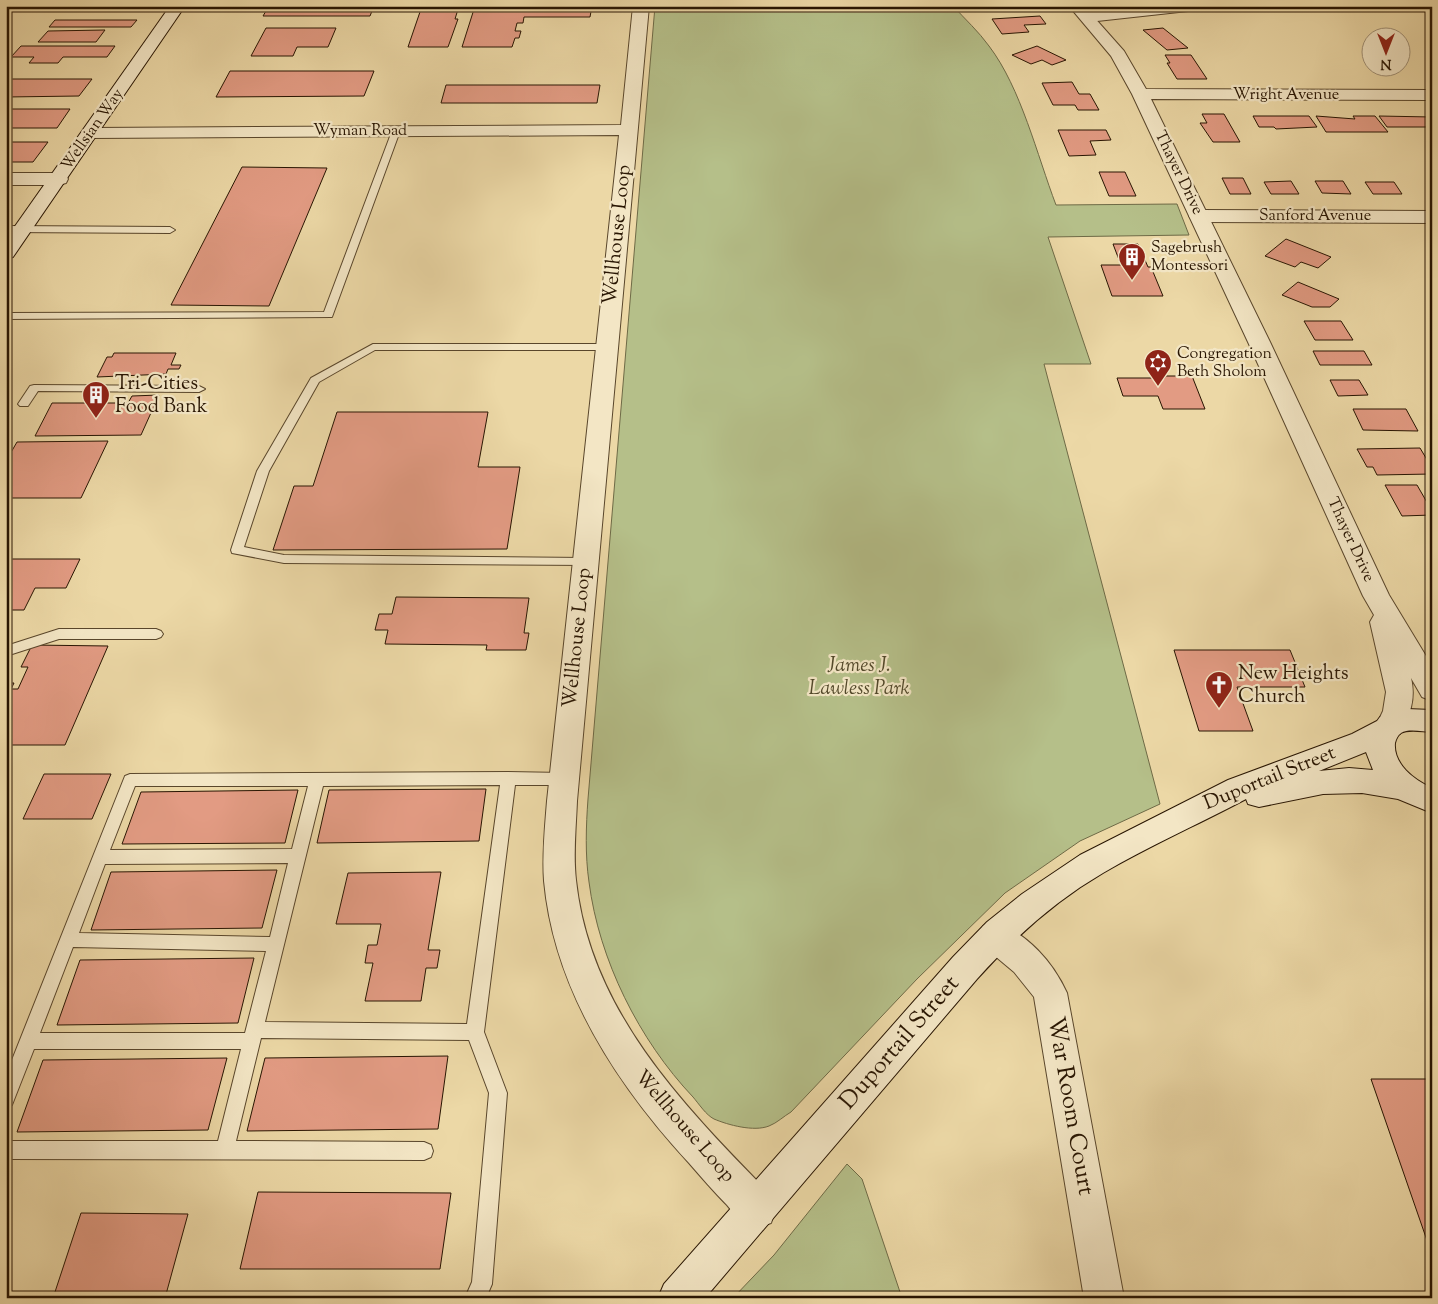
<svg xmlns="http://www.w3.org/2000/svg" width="1438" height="1304" font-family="'Sorts Mill Goudy',serif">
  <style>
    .green { fill: #b5bf89; stroke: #6e6a46 }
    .building { fill: #e29b83; stroke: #281502 }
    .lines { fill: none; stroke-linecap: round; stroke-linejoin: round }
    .service-casing { stroke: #59462b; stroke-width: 2 }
    .minor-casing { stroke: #59462b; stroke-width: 2 }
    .tertiary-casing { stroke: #59462b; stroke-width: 2 }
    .secondary-casing { stroke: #281502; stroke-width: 2 }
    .service { fill: #f3e6c5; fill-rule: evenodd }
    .minor { fill: #f3e6c5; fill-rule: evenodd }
    .tertiary { fill: #f3e6c5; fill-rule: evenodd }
    .secondary { fill: #f3e6c5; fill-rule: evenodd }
    .labels { text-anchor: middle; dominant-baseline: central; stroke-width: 4.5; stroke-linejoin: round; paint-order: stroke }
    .far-street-label { font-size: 16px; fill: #281502; stroke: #f3e6c5 }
    .far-poi-label { font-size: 16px; fill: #281502; stroke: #f3e6c5; text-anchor: start }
    .street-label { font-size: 20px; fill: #281502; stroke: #f3e6c5 }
    .poi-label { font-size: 20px; fill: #281502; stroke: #f3e6c5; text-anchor: start }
    .park-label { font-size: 20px; font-style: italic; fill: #52482a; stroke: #f3e6c5 }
    .near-street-label { font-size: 24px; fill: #281502; stroke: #f3e6c5 }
  </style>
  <rect width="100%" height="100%" fill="#ecd8a6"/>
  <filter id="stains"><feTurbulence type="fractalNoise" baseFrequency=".004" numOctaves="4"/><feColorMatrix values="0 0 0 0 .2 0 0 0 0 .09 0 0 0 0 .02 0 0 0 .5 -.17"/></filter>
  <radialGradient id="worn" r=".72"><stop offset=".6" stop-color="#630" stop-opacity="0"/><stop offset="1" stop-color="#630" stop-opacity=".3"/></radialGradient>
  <g class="green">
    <path d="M655,6H953C965,19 979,32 989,46C1021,88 1037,155 1056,205L1177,204L1189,235L1048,237L1091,364H1044L1160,804L1080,841L1005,893L917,979L791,1112C784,1116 777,1123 769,1126C754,1132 728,1125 714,1119C706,1115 699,1104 693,1097C639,1040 599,960 589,882C585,855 586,826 588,799Z"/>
    <path d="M847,1164L862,1179L902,1298H733L774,1255Z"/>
  </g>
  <g class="building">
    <path d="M269,6H374L370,16H263Z"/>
    <path d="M422,6H459L455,19H458L448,47H408Z"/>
    <path d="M475,6H592L590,17H524L523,23H517L515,31H521L519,38H515L512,47H462Z"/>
    <path d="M1040,16L1046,24L1024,25L1029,32L1002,34L992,19Z"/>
    <path d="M55,20H137L131,27H49Z"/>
    <path d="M266,28H336L328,47H297L293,56H251Z"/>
    <path d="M1163,28L1188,48L1167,50L1143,30Z"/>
    <path d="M105,30L96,42H38L48,31Z"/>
    <path d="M21,46H115L107,57H63L58,63H29L34,57H11Z"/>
    <path d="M1037,46L1066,60L1052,65L1042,60L1031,64L1012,55Z"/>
    <path d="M1165,55H1191L1207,79H1177L1167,63H1170Z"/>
    <path d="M230,71H374L364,96L216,97Z"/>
    <path d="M6,79H92L79,96L6,97Z"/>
    <path d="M1072,82L1079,94H1090L1099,110H1078L1075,105H1053L1042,83Z"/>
    <path d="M446,85H600L597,103H441Z"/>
    <path d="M6,109H70L57,128H6Z"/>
    <path d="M1202,114H1224L1240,142H1213L1200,123H1207Z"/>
    <path d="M1253,116H1309L1317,127L1276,129L1274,127H1259Z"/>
    <path d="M1316,116L1355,119L1353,116H1375L1388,132H1326Z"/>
    <path d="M1379,116L1432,117V127H1387Z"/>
    <path d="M1058,130H1106L1111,140L1090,141L1096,155L1069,156Z"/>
    <path d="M6,142H48L33,162H6Z"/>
    <path d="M242,167L327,168L269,306L171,305Z"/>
    <path d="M1099,172H1125L1136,196H1109Z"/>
    <path d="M1222,178H1243L1251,194H1230Z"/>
    <path d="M1291,181L1299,194H1271L1264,182Z"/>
    <path d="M1315,181H1343L1351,194L1322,193Z"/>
    <path d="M1365,182H1394L1402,194H1373Z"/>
    <path d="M1286,239L1331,257L1318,268L1301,262L1295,267L1265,256Z"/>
    <path d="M1113,244H1138L1148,267H1151L1163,296H1112L1101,265H1121Z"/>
    <path d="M1298,282L1339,299L1330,307H1312L1282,295Z"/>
    <path d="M1304,321H1341L1353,340H1315Z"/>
    <path d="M1313,351H1364L1372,365H1320Z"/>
    <path d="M114,353H176L171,365H181L179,369H168L166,374L97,377L107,357H112Z"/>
    <path d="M1164,376H1192L1205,409H1163L1158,396H1123L1117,378H1165Z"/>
    <path d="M1330,380H1359L1368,395L1338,396Z"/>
    <path d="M159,395L141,435L35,436L52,403H128L132,396Z"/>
    <path d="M1353,409H1406L1418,431L1363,430Z"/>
    <path d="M337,412H488L478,467H520L507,549L273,550L294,486H313Z"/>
    <path d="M108,441L81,498H6V461L17,442Z"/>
    <path d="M1420,448L1432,468V474L1377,475L1373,467H1367L1357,449Z"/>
    <path d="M1385,485H1417L1432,511V515L1402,516Z"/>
    <path d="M6,559H80L66,588H35L24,610H6Z"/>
    <path d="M396,597L529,598L524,633H529L526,650H486L487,645L385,644L388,630H375L379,614H392Z"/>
    <path d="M32,645L108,646L65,745H6V683H14L11,689H18L28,667H21Z"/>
    <path d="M1174,650H1290L1305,687H1237L1253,731H1199Z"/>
    <path d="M44,774H111L92,819H23Z"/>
    <path d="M486,789L479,841L317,843L329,790Z"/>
    <path d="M298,790L285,843L122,844L141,792Z"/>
    <path d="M277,870L262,928L91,930L111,872Z"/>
    <path d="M441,872L428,950H440L437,968H426L421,1001H365L373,963H365L368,945H377L381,924H336L348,873Z"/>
    <path d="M254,958L238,1023L57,1025L80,960Z"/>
    <path d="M448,1056L438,1129L247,1131L265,1058Z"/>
    <path d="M227,1058L208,1130L17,1132L43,1060Z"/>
    <path d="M1371,1079H1432V1252H1431Z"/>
    <path d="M258,1192L451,1193L440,1269H240Z"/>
    <path d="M81,1213L188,1214L165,1298H53Z"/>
  </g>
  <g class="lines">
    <defs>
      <g id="service">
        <path d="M396,128L400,131L332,317L6,319V313L324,312L392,131Z"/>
        <path d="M6,226L170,227L175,230L170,233L6,232Z"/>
        <path d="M373,344H607L612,347L607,350H375L319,382L269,471L244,547L284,555L585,558L590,559L591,562L590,565L284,563L232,553L231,550L257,471L311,378Z"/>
        <path d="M34,385L199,386L205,389L199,392L38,391L28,406H20L18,404L30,386Z"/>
        <path d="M59,629H156L161,631L163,634L161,637L156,639H59L6,656V646Z"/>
        <path d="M508,772L564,773L569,775L571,779L569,783L564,785H515L484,1032L507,1093L492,1284L486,1298H465L472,1282L489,1093L469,1040L261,1038L236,1141L424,1142L431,1145L433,1151L431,1157L424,1160L6,1159V1141H218L241,1049H34L12,1105L6,1108V1075L125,776L130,774ZM500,785L467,1024L265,1022L323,786ZM135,786H308L292,849L110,850ZM288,863L270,937L79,933L105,864ZM73,947L266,951L245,1033H40Z"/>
      </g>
      <g id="minor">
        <path d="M633,6H649L577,801C576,827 573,854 576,880C590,1011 683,1105 771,1195L776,1209L771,1223L757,1228C753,1226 747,1225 743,1222C737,1218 732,1211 727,1205C714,1192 702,1178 689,1163C617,1085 554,990 544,881C542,854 545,827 547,801L619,135L91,138L85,137L82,133L85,129L91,128L621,125Z"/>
        <path d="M1144,6H1195L1193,9L1188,11L1088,22L1083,20L1080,17L1083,14L1088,12Z"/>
        <path d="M6,173H59L66,175L68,179L66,183L59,185H6Z"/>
        <path d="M1199,210L1432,211V223L1199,222L1192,220L1189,216L1192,212Z"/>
        <path d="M995,922C1027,933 1053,962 1067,993L1124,1298H1084L1034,997L1014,972L983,946L979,936L983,926Z"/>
      </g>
      <path id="tertiary" d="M1069,6H1084L1124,51L1146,89L1432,90V100L1151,99L1270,342L1389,595L1432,666V701L1422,697L1411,678C1416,699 1410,715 1400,734L1390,737L1380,734L1376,726L1383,711L1386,692L1370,622L1374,615L1363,596L1248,342L1132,94L1111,56Z"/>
      <g id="secondary">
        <path d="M170,6H185L13,257L6,259V239Z"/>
        <path d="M1407,709L1432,710V732C1423,732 1409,728 1401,733C1398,735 1396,739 1395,743C1393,764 1414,780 1432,788V813L1398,799L1362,793L1323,794L1259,807L1248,804L1246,799C1199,824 1149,846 1103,873C1055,901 1014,938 977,979L705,1298H658L664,1284L953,957L987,922L1022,894L1080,855L1228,780L1352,734L1377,721L1380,717ZM1366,752L1373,770L1349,768L1319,771Z"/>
      </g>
    </defs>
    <use href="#service" class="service-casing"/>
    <use href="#minor" class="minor-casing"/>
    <use href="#tertiary" class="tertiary-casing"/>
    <use href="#secondary" class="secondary-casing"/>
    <use href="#service" class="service"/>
    <use href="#minor" class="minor"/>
    <use href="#tertiary" class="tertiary"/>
    <use href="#secondary" class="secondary"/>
  </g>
  <defs>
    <symbol id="building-pin" viewBox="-11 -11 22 30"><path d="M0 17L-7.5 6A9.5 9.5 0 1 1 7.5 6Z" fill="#8f2418" stroke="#f3e6c5"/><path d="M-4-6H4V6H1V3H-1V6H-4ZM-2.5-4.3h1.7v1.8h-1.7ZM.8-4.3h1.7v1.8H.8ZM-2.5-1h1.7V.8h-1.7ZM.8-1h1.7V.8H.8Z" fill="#fff"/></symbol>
    <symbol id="synagogue-pin" viewBox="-11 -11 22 30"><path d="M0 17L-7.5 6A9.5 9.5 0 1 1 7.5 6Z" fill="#8f2418" stroke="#f3e6c5"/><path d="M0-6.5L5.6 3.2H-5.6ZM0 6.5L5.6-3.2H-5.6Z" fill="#fff"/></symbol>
    <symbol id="church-pin" viewBox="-11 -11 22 30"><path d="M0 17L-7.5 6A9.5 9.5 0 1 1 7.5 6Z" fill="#8f2418" stroke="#f3e6c5"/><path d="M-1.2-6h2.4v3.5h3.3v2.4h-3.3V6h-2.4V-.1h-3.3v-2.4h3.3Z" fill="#fff"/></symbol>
  </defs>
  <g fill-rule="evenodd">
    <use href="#building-pin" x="1116" y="241" width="32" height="43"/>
    <use href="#synagogue-pin" x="1142" y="347" width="32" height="43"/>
    <use href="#building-pin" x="80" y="379" width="32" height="43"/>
    <use href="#church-pin" x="1203" y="669" width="32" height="43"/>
  </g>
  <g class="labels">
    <g class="far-street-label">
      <text x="1286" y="95">Wright Avenue</text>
      <text transform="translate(93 130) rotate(-55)">Wellsian Way</text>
      <text x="360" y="131">Wyman Road</text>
      <text transform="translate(1178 173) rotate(64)">Thayer Drive</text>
      <text x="1315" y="216">Sanford Avenue</text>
      <text transform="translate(1350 540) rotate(65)">Thayer Drive</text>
    </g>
    <g class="far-poi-label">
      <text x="1151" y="248">Sagebrush<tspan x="1151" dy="18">Montessori</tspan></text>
      <text x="1177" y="354">Congregation<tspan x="1177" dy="18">Beth Sholom</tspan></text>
    </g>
    <g class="street-label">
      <text transform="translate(618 235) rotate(-84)">Wellhouse Loop</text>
      <text transform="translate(578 638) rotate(-84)">Wellhouse Loop</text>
      <text transform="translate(1270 779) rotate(-22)">Duportail Street</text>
      <text transform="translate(684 1127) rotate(49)">Wellhouse Loop</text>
    </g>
    <g class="poi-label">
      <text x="115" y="384">Tri-Cities<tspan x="115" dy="23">Food Bank</tspan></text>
      <text x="1238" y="674">New Heights<tspan x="1238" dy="23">Church</tspan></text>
    </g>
    <g class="park-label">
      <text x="859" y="666">James J.<tspan x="859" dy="23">Lawless Park</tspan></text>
    </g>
    <g class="near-street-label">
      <text transform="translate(900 1043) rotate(-49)">Duportail Street</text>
      <text transform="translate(1070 1106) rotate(80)">War Room Court</text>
    </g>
  </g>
  <rect width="1438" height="1304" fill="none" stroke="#ecd8a6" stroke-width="25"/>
  <rect x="8" y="8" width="1423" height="1289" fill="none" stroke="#281502" stroke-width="2.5"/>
  <rect x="12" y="12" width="1413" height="1279" fill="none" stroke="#281502"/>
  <g transform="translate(1386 52) rotate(180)"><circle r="24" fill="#f3e6c5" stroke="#a29277"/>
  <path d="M0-4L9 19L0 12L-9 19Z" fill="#8f2418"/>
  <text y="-8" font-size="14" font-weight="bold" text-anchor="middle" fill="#281502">N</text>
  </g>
  <rect width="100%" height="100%" filter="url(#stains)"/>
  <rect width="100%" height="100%" fill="url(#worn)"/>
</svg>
